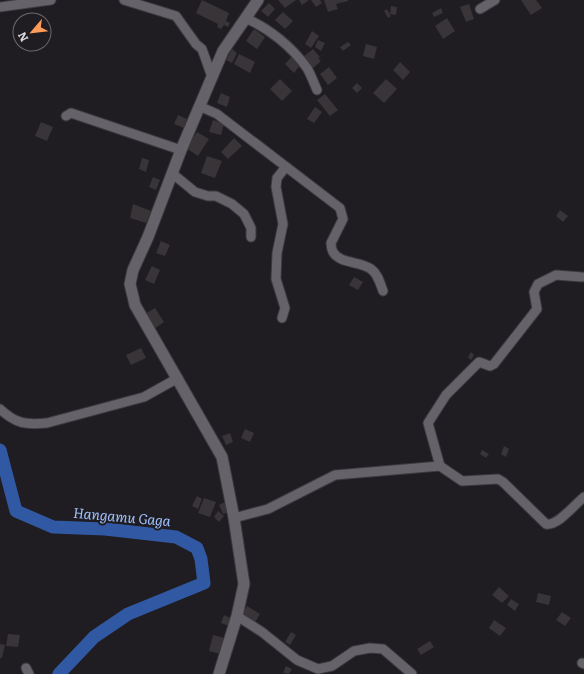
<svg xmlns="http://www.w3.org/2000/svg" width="584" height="674" font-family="Literata,serif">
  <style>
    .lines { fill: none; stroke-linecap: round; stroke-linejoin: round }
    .river { stroke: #3159a3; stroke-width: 13 }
    .building { fill: #383438 }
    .minor-casing { stroke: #3b3a3d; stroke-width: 11 }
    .tertiary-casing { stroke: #3b3a3d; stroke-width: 13 }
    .minor { stroke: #656369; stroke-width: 9 }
    .tertiary { stroke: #656369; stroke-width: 11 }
    .labels { text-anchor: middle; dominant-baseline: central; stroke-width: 4; stroke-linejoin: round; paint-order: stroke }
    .water-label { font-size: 14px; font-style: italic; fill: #9ec0fd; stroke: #1f1d22 }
  </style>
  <rect width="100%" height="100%" fill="#1f1d22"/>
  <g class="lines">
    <path class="river" d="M0,450L16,511L53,527L105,529L176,537L197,548L201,559L204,583L128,614L94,637L59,674"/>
  </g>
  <g class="building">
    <path d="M202,0L229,13L226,21L230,23L228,27L224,25L221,29L217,27L218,24L196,13Z"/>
    <path d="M278,0H296L285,8Z"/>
    <path d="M299,0H309L302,5Z"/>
    <path d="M311,0H320L322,3L316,7Z"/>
    <path d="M324,0H348V1L336,4L338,9L328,12Z"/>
    <path d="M521,0H536L542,8L531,15Z"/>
    <path d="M269,3L275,9L268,17L261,11Z"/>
    <path d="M469,4L474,19L466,22L460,7Z"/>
    <path d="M391,6L397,7L396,15L390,14Z"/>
    <path d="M441,8L443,13L434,17L432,13Z"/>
    <path d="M387,9L391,16L388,18L384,11Z"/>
    <path d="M283,12L293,21L285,29L275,20Z"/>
    <path d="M447,18L455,31L443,39L435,26Z"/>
    <path d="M254,29L265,37L257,49L246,41Z"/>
    <path d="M312,31L319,36L311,48L305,44Z"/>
    <path d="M318,40L325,43L321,51L315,47Z"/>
    <path d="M348,42L351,45L343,51L340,47Z"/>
    <path d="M366,44L377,47L374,59L363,56Z"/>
    <path d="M232,49L237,53L232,63L226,60Z"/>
    <path d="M313,49L320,57L318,58L321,61L313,68L311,66L309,68L303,57Z"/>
    <path d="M239,54L255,62L250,73L234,64Z"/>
    <path d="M293,55L302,63L294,73L285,64Z"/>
    <path d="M400,62L410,72L403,80L393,70Z"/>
    <path d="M329,67L337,78L328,85L320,74Z"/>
    <path d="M280,79L292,91L282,101L270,89Z"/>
    <path d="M386,79L397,89L384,103L373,93Z"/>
    <path d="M357,83L362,88L357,93L352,88Z"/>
    <path d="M221,93L230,97L227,107L217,103Z"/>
    <path d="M325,94L338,110L330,116L317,100Z"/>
    <path d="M315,107L322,112L314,123L307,119Z"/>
    <path d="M178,115L187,119L184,128L174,124Z"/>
    <path d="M213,120L224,124L221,135L209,132Z"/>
    <path d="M41,122L53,127L47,141L35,136Z"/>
    <path d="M197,132L209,139L198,156L186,148Z"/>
    <path d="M234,138L242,146L228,159L221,152Z"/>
    <path d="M207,156L222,161L215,178L201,173Z"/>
    <path d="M142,158L149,160L146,172L139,169Z"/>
    <path d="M153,177L160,180L156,190L149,187Z"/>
    <path d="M133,204L151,211L146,223L130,218Z"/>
    <path d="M560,210L568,216L563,222L556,216Z"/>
    <path d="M161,241L170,245L165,256L156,253Z"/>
    <path d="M152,266L160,270L154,284L145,280Z"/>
    <path d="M354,277L363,282L358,290L349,285Z"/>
    <path d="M155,308L164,322L154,329L145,314Z"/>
    <path d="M141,348L146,358L131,365L126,355Z"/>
    <path d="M471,352L474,355L471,360L468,357Z"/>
    <path d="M245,429L254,433L250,442L241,438Z"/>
    <path d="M230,433L233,442L226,445L222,436Z"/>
    <path d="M504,446L509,449L506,457L501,454Z"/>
    <path d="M482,450L489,454L486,458L480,454Z"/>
    <path d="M197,496L202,499L198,509L192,506Z"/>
    <path d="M204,498L216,502L210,517L198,513Z"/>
    <path d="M225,502L229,512L223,514L219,505Z"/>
    <path d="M218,511L224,516L219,522L214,517Z"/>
    <path d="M499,587L509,596L502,603L492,595Z"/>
    <path d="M538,593L551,596L549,605L536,602Z"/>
    <path d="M511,599L519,604L515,611L507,605Z"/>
    <path d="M247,606L260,614L254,624L241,615Z"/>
    <path d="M562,612L571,618L565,626L556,620Z"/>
    <path d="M224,615L232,619L229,626L221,623Z"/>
    <path d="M494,620L506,628L500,636L489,628Z"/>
    <path d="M291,632L296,635L290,645L285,642Z"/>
    <path d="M8,634L20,635L18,647L6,646Z"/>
    <path d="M213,635L224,638L220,654L209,651Z"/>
    <path d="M430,641L434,647L421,655L417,649Z"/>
    <path d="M0,644L5,645L2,658H0Z"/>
    <path d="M286,666L292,669L289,674L283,673Z"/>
  </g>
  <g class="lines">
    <defs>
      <g id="minor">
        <path d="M124,0L176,16L196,44L202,49L212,77"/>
        <path d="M0,7L51,0"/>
        <path d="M480,9L495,0"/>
        <path d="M245,18C269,28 292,47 307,68C311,75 314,83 317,90"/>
        <path d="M199,106L217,114L340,208L343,219L331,243C331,246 332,250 333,252C340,264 360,261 371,269C378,274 380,283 383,291"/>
        <path d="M66,116L71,113L181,150"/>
        <path d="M173,174L195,192L208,196H216L232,204L244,214L251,228V237"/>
        <path d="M282,318L285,308L276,279L277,253L283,224L276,187L277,178L285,168"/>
        <path d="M0,409C16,424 26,425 47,423L144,397L178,378"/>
        <path d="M440,466L428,423L446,395L479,362L490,366L494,364L537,309L534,292L538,284L556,275L582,277"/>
        <path d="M234,518L268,509L335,475L440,466L462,481L498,479L503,482L546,524C558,526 574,505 584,497"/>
        <path d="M237,616L262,632L297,660L318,669L332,666L354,651L370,648L383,649L412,674"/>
        <path d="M582,663L584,664"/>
        <path d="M26,668L29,674"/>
      </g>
      <path id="tertiary" d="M219,674L237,616L244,584L234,518L222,457L135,305L130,284L133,270L148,237L181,150L223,51L258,0"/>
    </defs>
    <use href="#minor" class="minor-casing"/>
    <use href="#tertiary" class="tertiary-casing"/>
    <use href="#minor" class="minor"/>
    <use href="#tertiary" class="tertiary"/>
  </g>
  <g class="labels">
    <g class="water-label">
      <text transform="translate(122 516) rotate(5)">Hangamu Gaga</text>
    </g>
  </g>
  <g transform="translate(32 32) rotate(242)"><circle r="19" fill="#1f1d22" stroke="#6a696d"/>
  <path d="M0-3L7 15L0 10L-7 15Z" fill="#fe9b59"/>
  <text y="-6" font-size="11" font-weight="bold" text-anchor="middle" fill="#dbdadd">N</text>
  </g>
</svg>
